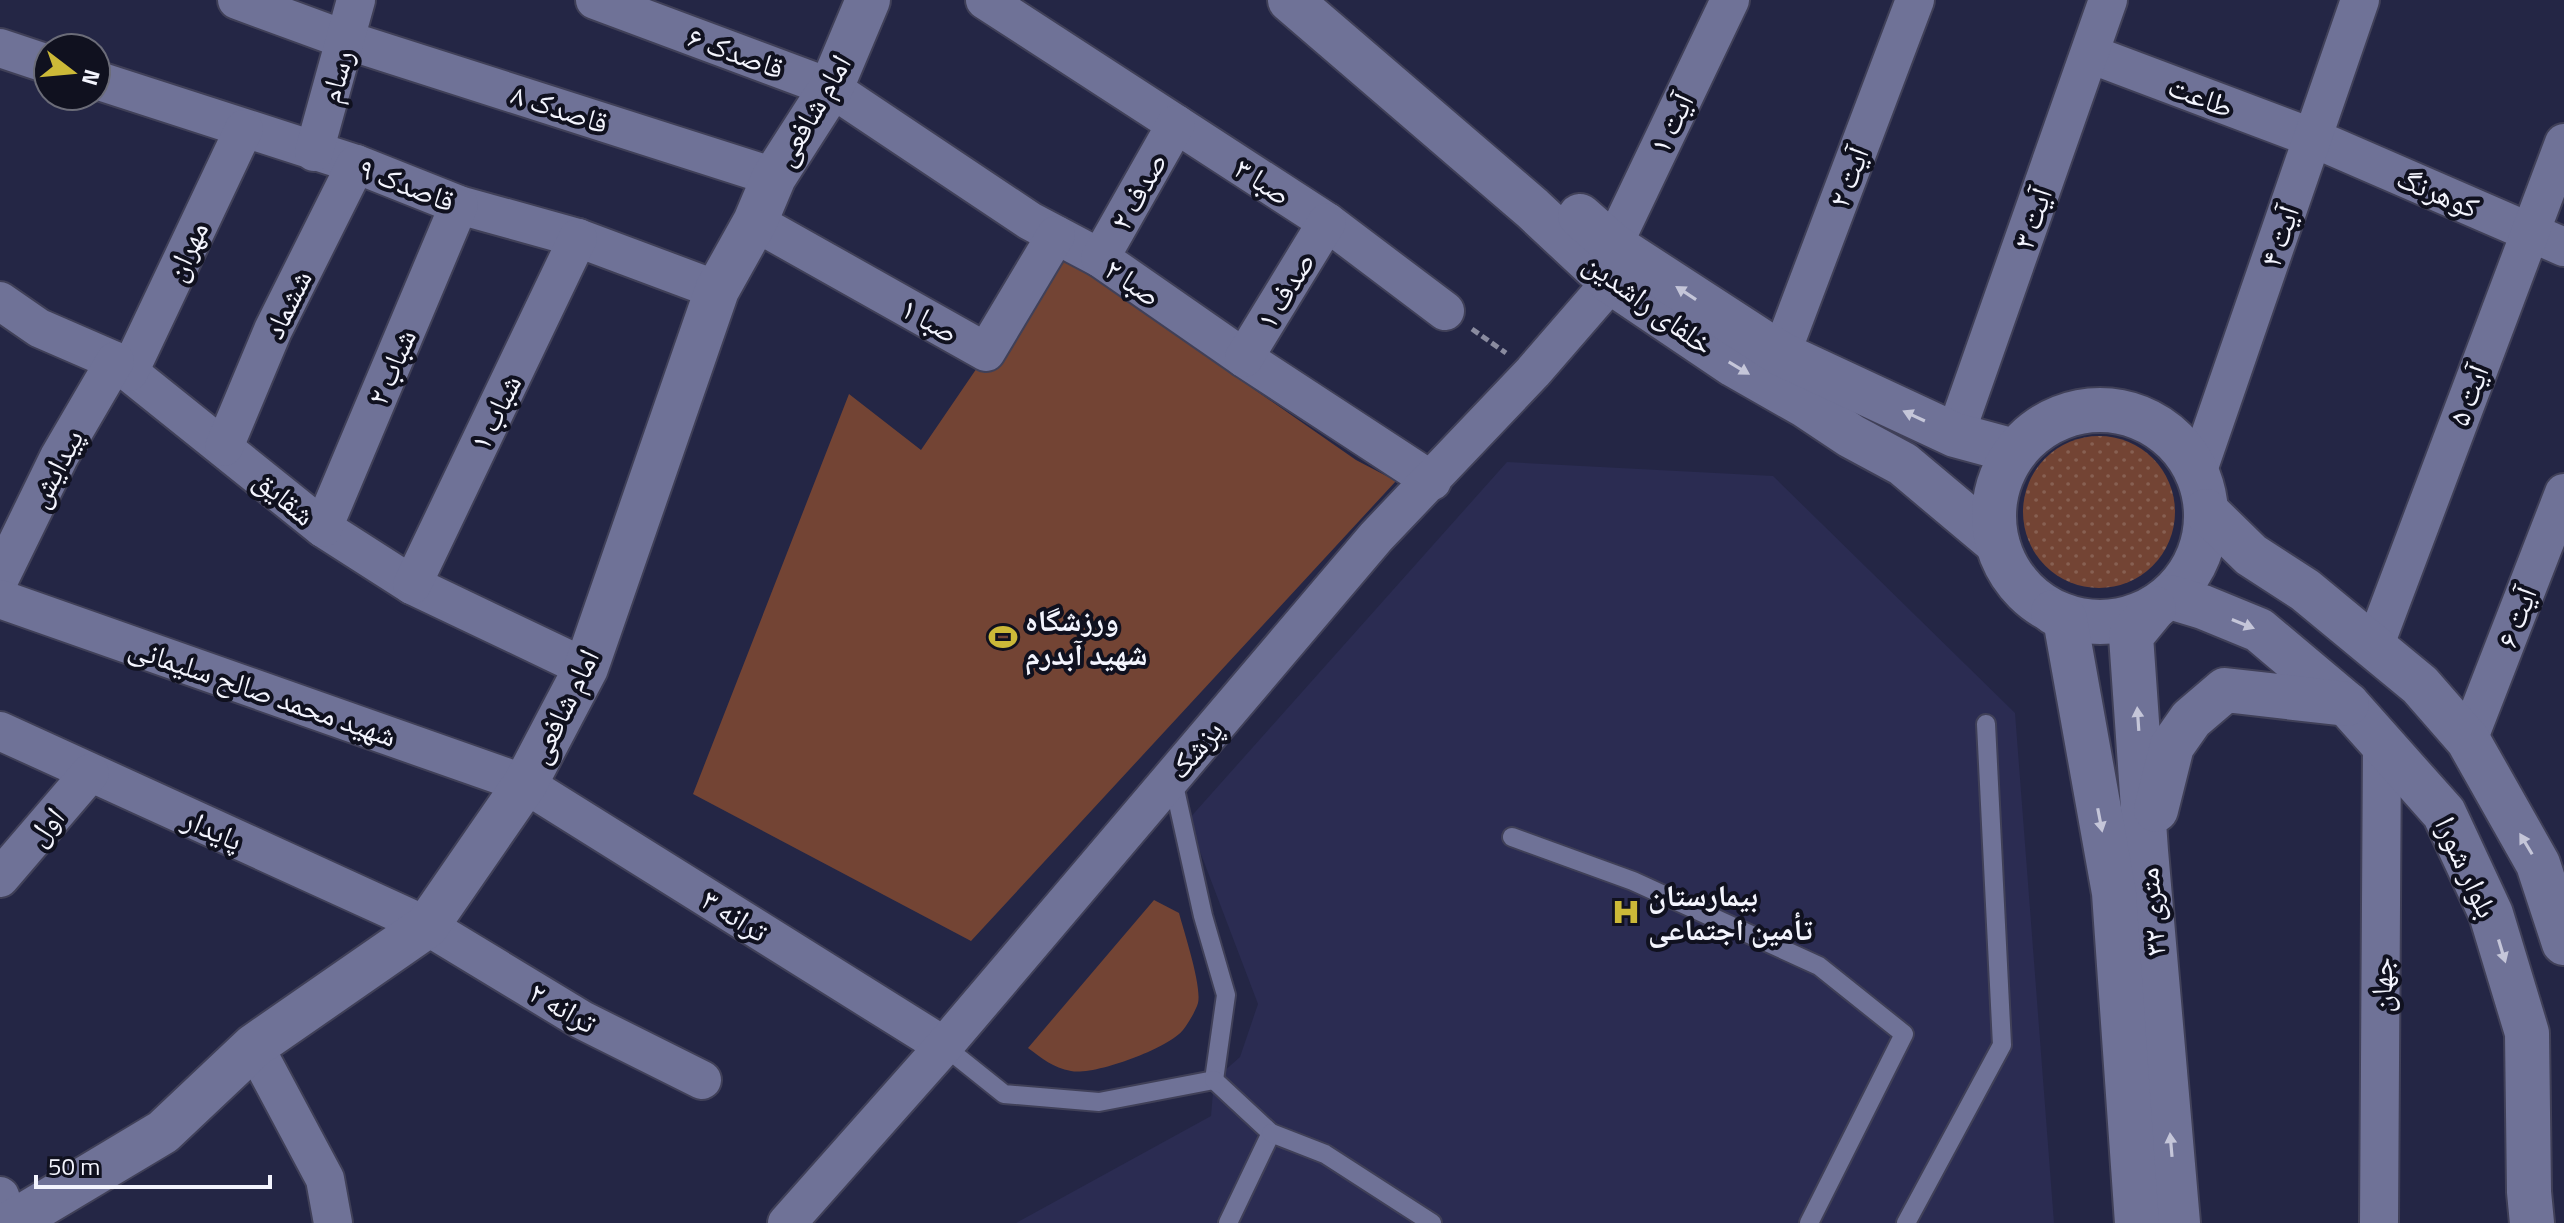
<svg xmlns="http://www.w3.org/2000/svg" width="2564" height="1223" font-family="'Titillium Web','Noto Naskh Arabic',sans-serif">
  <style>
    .built { fill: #2b2c52 }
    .grass { fill: url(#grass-dots) }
    .park { fill: #734434 }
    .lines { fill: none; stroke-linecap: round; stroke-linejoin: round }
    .lane-casing { stroke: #404058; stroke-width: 22 }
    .street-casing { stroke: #404058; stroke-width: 42 }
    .secondary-casing { stroke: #404058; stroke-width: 48 }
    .path { stroke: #8a8b9f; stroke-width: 5; stroke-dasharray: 8 4; stroke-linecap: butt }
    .lane { stroke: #6f7297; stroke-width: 18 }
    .street { stroke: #6f7297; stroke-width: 38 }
    .secondary { stroke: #6f7297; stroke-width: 44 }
    .oneway { fill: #c5c6d9 }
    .labels { text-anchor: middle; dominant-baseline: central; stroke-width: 8; stroke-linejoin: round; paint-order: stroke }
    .street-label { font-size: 30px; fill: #f3f4fd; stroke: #10111f }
    .poi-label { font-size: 30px; font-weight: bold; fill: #f3f4fd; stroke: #10111f; text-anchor: start }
  </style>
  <defs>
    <pattern id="grass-dots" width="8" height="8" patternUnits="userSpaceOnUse" patternTransform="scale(2)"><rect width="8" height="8" fill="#734434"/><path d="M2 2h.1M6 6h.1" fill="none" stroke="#876052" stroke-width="1.8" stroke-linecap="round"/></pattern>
  </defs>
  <rect width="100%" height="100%" fill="#242645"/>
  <path class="built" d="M1507,462L1773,476L2015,713L2054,1223H1016L1211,1116L1214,1080L1240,1057L1258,1004L1188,820Z"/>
  <circle class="grass" cx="2099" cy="512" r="76"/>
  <g class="park">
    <path d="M1056,252L1356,460L1396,481L971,941L693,794L849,394L921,450Z"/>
    <path d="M1154,900L1179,913C1184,932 1202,986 1198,1003C1196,1010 1188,1024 1183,1030C1169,1048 1094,1076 1071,1071C1053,1068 1042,1058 1028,1048Z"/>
  </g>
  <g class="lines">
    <defs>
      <g id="lane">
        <path d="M1512,837L1633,881L1819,966L1904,1034L1809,1223"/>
        <path d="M944,1046L1004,1094L1099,1102L1214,1080L1226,995L1203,916L1172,776"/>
        <path d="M1214,1080L1271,1133L1228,1223"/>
        <path d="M1271,1133L1325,1154L1432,1223"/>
        <path d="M1906,1223L2002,1045L1986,724"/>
      </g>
      <g id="street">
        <path d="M237,0L346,40L774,177"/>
        <path d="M595,0L831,88L1030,221L1100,258L1244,358L1432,481"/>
        <path d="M985,0L1327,222L1445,311"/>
        <path d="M0,48L48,64"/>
        <path d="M2090,54L2313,138L2564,247"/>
        <path d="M96,80L356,164L459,205L578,238L717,290"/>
        <path d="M314,152L356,0"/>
        <path d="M755,222L986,352L1056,235"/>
        <path d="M1613,245L1730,0"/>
        <path d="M1100,258L1176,124"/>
        <path d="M0,301L39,328L115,361L323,528L412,585L586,668"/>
        <path d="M1781,354L1915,0"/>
        <path d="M1244,358L1327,222"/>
        <path d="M129,372L244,129"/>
        <path d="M1955,435L2108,0"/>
        <path d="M224,447L273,330L356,164"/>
        <path d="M2197,473L2360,0"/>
        <path d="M323,528L459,205"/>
        <path d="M0,578L59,457L115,361"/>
        <path d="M412,585L578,238"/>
        <path d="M0,599L525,784L944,1046"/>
        <path d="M2374,647L2564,143"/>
        <path d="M0,731L427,926L582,1020L702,1080"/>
        <path d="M2468,740L2564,493"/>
        <path d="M0,878L90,773"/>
        <path d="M254,1046L325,1179L333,1223"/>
        <path d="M0,1196L10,1223"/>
        <path d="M787,1223L944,1046L1376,537L1533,372L1611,282"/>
        <path d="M2379,1223L2382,746"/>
      </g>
      <g id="secondary">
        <path d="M1290,0L1532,208L1611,282L1734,365L1806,406L1851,436L1903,464L1997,543"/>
        <path d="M1580,216L1613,245L1781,354L1955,435L2014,451"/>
        <circle cx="2100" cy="516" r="106"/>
        <path d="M2206,511L2251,555L2305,590L2420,685L2468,740L2538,864L2564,943"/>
        <path d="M2170,597L2203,607L2259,630L2347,704L2444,813L2491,914L2527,1033L2529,1192L2532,1223"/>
        <path d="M2154,608L2131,636L2146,851L2178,1223"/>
        <path d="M2053,612L2065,619L2114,893L2137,1223"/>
        <path d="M2156,810L2172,746L2191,719L2225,690L2347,704"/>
        <path d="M11,1223L163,1132L254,1046L427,926L525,784L586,668L717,290L755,222L774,177L831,88L868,0"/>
      </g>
    </defs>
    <use href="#lane" class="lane-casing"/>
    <use href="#street" class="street-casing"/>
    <use href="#secondary" class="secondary-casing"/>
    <path class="path" d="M1472,329L1506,353"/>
    <use href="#lane" class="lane"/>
    <use href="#street" class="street"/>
    <use href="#secondary" class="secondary"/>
  </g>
  <defs><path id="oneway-solid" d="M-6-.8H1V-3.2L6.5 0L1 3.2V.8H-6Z" transform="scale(2)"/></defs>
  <g class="oneway">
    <use href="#oneway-solid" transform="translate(1686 293) rotate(-147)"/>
    <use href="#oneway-solid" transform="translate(1739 368) rotate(31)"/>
    <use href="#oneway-solid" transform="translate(1914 416) rotate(-155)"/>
    <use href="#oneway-solid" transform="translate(2243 624) rotate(22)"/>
    <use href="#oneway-solid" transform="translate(2138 719) rotate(-94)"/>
    <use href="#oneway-solid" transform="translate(2100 820) rotate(79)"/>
    <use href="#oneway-solid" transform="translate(2526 844) rotate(-121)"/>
    <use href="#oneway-solid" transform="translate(2502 951) rotate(73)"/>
    <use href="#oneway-solid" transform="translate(2171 1145) rotate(-95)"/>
  </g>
  <defs>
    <symbol id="stadium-bare" viewBox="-9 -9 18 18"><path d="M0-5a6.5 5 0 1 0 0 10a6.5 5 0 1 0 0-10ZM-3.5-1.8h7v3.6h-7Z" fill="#ccb938" stroke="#10111f" stroke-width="2.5" paint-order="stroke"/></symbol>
    <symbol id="hospital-bare" viewBox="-9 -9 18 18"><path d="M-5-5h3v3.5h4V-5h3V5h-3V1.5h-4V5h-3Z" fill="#ccb938" stroke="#10111f" stroke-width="2.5" paint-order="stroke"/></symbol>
  </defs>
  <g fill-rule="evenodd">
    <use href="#stadium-bare" x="983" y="617" width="40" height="40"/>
    <use href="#hospital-bare" x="1606" y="892" width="40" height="40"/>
  </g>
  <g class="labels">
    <g class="street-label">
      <text transform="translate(736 52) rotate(20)">قاصدک ۶</text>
      <text transform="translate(336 76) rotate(-74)">رسام</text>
      <text transform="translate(2201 96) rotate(21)">طاعت</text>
      <text transform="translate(560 108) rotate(18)">قاصدک ۸</text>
      <text transform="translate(812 110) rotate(-60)">امام شافعی</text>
      <text transform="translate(1671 123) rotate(-64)">آیت ۱</text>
      <text transform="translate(1848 177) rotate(-69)">آیت ۲</text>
      <text transform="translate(1263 181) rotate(33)">صبا ۳</text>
      <text transform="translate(407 184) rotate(21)">قاصدک ۹</text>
      <text transform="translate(1138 191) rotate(-61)">صدف ۲</text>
      <text transform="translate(2438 192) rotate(23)">کوهرنگ</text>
      <text transform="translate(2032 218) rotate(-71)">آیت ۳</text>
      <text transform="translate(2279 236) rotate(-71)">آیت ۴</text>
      <text transform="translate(186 251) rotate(-65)">مهران</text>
      <text transform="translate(1133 282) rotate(34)">صبا ۲</text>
      <text transform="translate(1285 290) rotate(-59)">صدف ۱</text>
      <text transform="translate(1649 303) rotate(36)">خلفای راشدین</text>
      <text transform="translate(287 304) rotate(-64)">ششماد</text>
      <text transform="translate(930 320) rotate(29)">صبا ۱</text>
      <text transform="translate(391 367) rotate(-67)">شباب ۲</text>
      <text transform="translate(2468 395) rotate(-69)">آیت ۵</text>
      <text transform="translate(495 412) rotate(-64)">شباب ۱</text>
      <text transform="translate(55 468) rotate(-62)">پیدایش</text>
      <text transform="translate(285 497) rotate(40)">شقایق</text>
      <text transform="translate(2516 617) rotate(-69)">آیت ۶</text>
      <text transform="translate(263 691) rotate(19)">شهید محمد صالح سلیمانی</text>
      <text transform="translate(563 706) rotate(-64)">امام شافعی</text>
      <text transform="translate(1195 749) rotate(-49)">پزشک</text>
      <text transform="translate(45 826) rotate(-50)">اول</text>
      <text transform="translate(213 829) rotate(24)">پایدار</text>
      <text transform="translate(2467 867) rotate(65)">بلوار شورا</text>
      <text transform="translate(2151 912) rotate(-95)">۳۲ متری</text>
      <text transform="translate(735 915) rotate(32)">ترانه ۳</text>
      <text transform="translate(2381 985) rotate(-90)">جهان</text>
      <text transform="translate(563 1007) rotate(30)">ترانه ۲</text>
    </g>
    <g class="poi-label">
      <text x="1025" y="620">ورزشگاه<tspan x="1025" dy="34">شهید آبدرم</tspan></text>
      <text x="1648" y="895">بیمارستان<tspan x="1648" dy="34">تأمین اجتماعی</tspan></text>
    </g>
  </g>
  <g transform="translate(72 72) rotate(106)"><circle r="38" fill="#10111f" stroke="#6b6c78" stroke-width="2"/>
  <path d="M0-6L14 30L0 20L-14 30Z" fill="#ccb938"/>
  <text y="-12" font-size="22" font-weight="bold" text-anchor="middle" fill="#f3f4fd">N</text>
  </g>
  <path d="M36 1175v12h234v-12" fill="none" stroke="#f3f4fd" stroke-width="4"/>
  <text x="48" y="1175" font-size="24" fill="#f3f4fd" stroke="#10111f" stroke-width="6" paint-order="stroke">50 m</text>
</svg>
